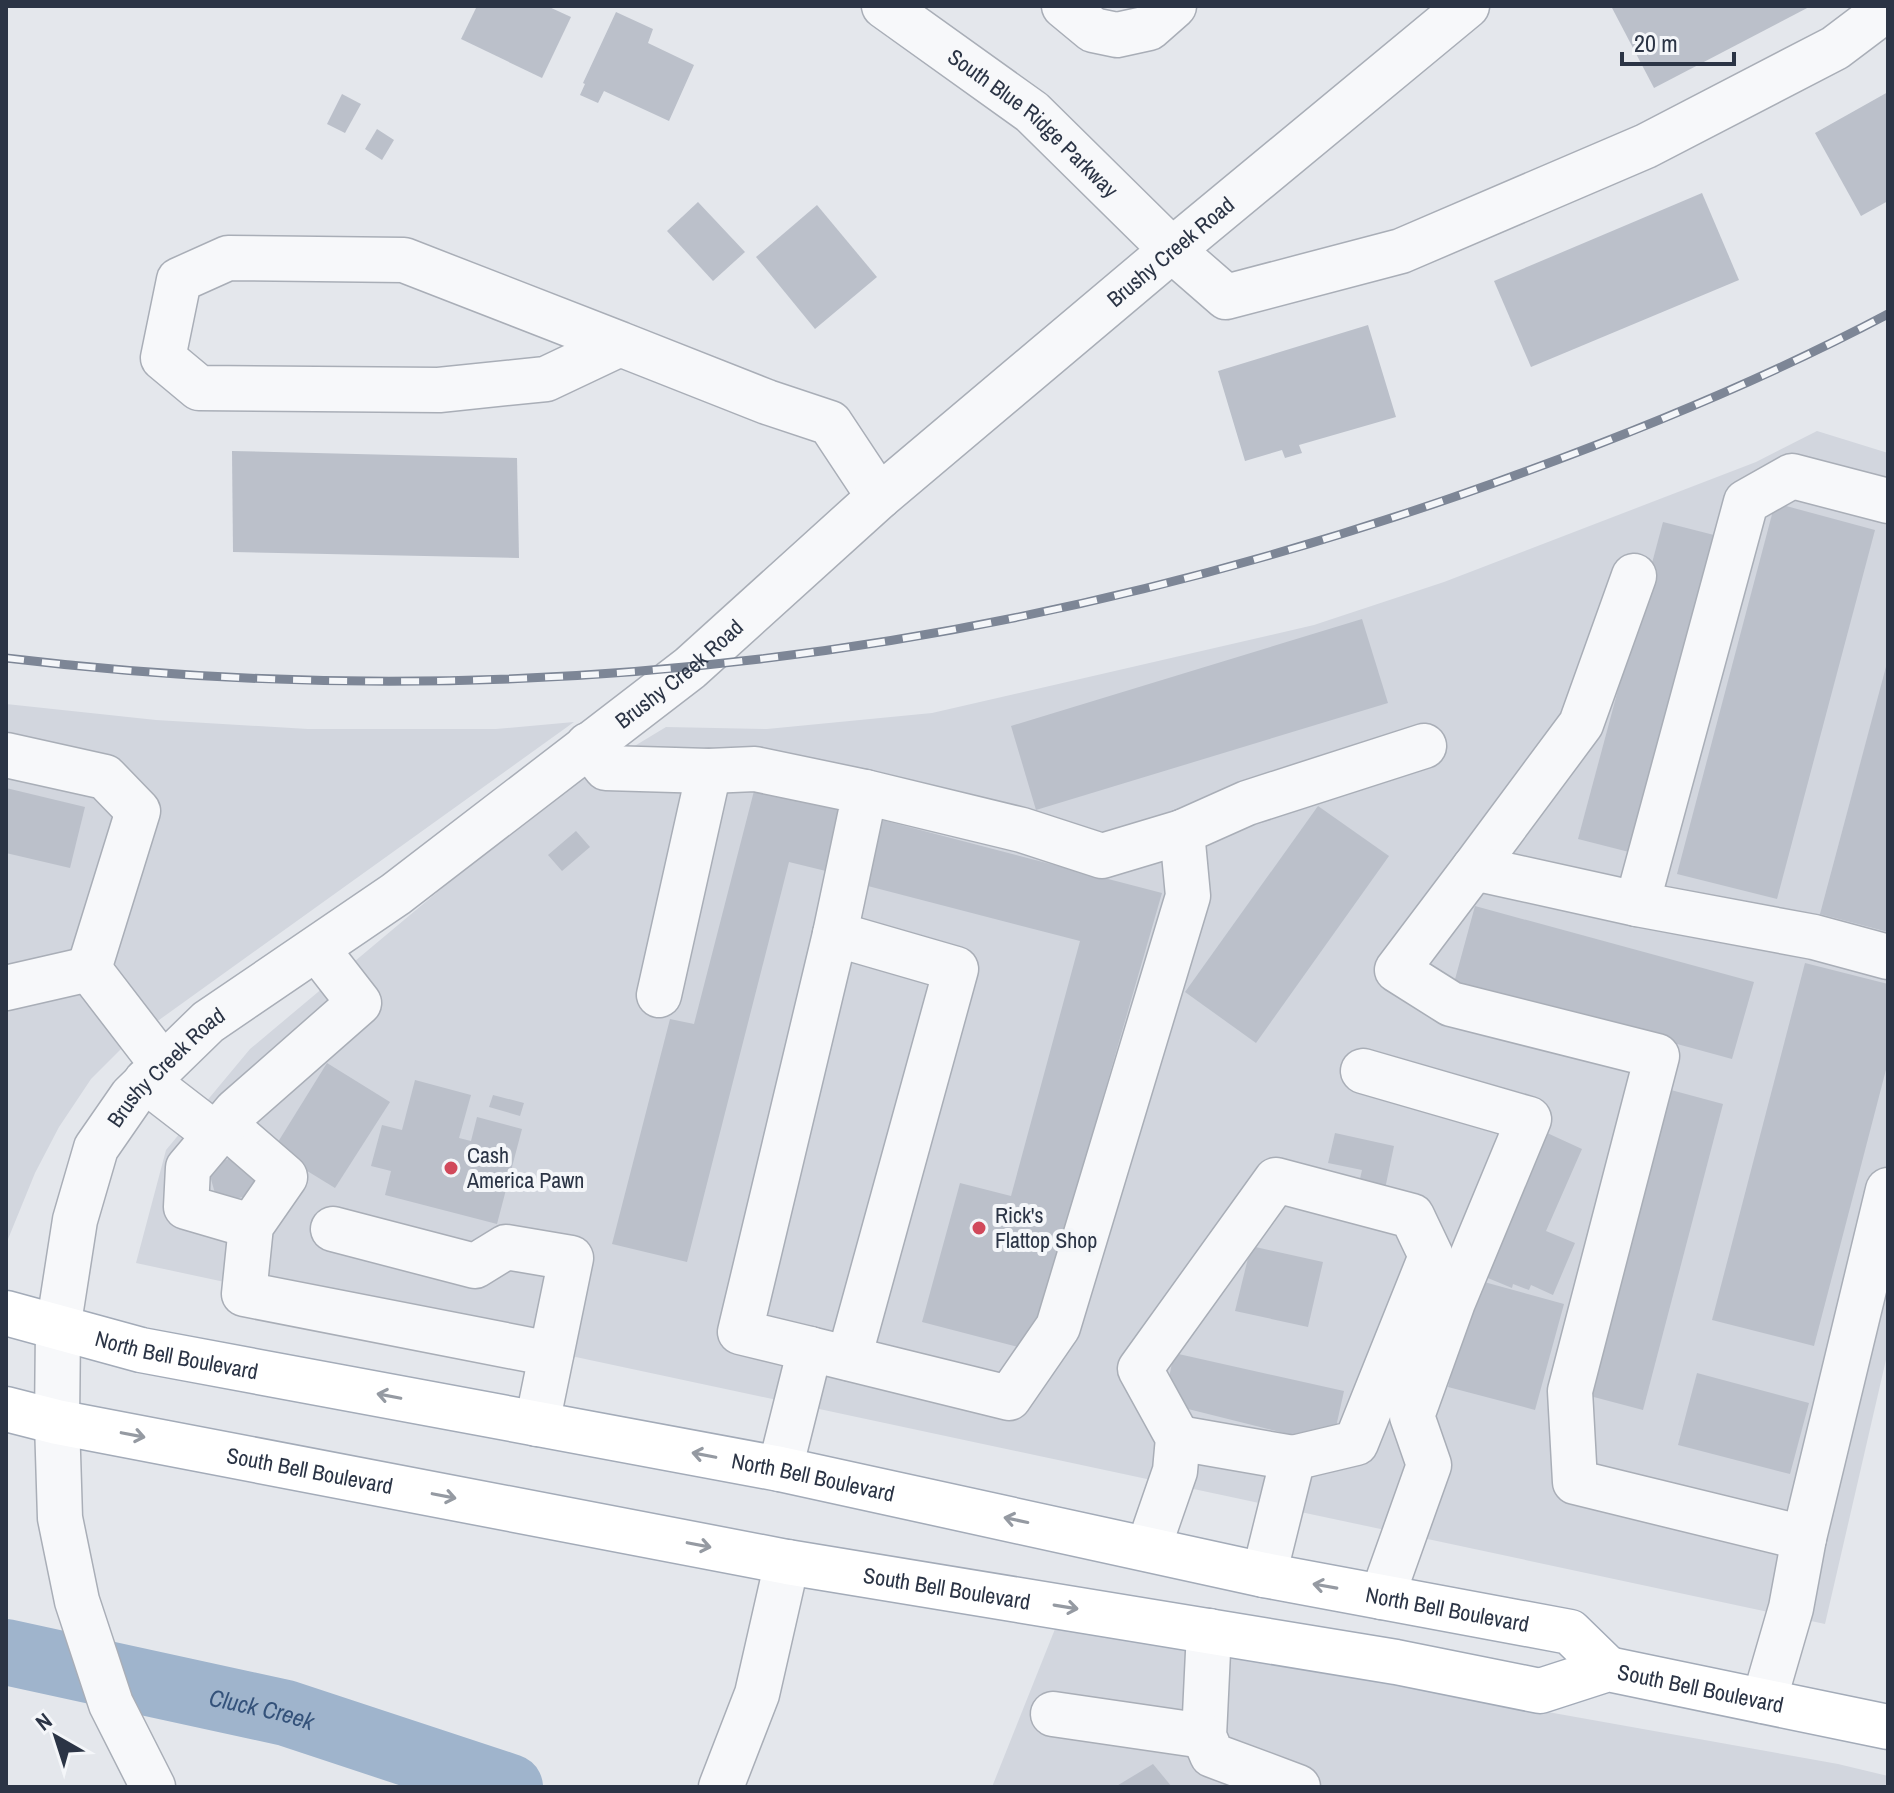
<svg xmlns="http://www.w3.org/2000/svg" width="1894" height="1793" font-family="'Archivo Narrow',sans-serif">
  <style>
    .built { fill: #d2d6de }
    .lines { fill: none; stroke-linecap: round; stroke-linejoin: round }
    .river { stroke: #9fb4cc; stroke-width: 66 }
    .building { fill: #bbc0ca }
    .minor-casing { stroke: #a9aeb7; stroke-width: 47 }
    .major-casing { stroke: #a3abb8; stroke-width: 47 }
    .minor { stroke: #f7f8fa; stroke-width: 44 }
    .major { stroke: #fff; stroke-width: 44 }
    .rail-casing { stroke: #7d8696; stroke-width: 9 }
    .rail { stroke: #f4f6f9; stroke-width: 6; stroke-dasharray: 18; stroke-linecap: butt }
    .oneway { stroke: #959aa2 }
    .poi-dot { fill: #d1495b; stroke: #f4f6f9; stroke-width: 3 }
    .labels { text-anchor: middle; dominant-baseline: central; stroke-width: 8; stroke-linejoin: round; paint-order: stroke }
    .street-label { font-size: 22px; fill: #2b3445; stroke: #f4f6f9 }
    .poi-label { font-size: 22px; fill: #2b3445; stroke: #f4f6f9; text-anchor: start }
    .water-label { font-size: 24px; font-style: italic; fill: #34527a; stroke: #f4f6f9 }
  </style>
  <rect width="100%" height="100%" fill="#e4e7ec"/>
  <g class="built">
    <path d="M1817,431L1888,453V1351L1825,1624L136,1263L166,1150L250,1049L552,796L666,727L767,729L932,713L1314,625L1444,582L1756,462Z"/>
    <path d="M6,704L156,720L308,729H496L574,722L127,1043L91,1079L59,1127L35,1173L6,1244Z"/>
    <path d="M1057,1624L1838,1764L1888,1776V1787H992Z"/>
  </g>
  <g class="lines">
    <path class="river" id="s1" d="M6,1652L286,1713L510,1787"/>
  </g>
  <g class="building">
    <path d="M477,6H547L571,17L542,78L461,39Z"/>
    <path d="M1611,6H1811L1654,88Z"/>
    <path d="M616,12L653,29L648,43L694,65L669,121L604,91L598,103L580,95L585,84L583,83Z"/>
    <path d="M1888,92V201L1861,216L1815,133Z"/>
    <path d="M342,94L361,104L345,133L327,124Z"/>
    <path d="M377,129L394,140L382,160L365,149Z"/>
    <path d="M1702,193L1739,280L1531,367L1494,281Z"/>
    <path d="M698,202L745,252L713,281L667,231Z"/>
    <path d="M817,205L877,277L815,329L756,257Z"/>
    <path d="M1368,325L1396,417L1299,445L1302,453L1285,458L1282,450L1245,461L1218,371Z"/>
    <path d="M232,451L517,458L519,558L233,552Z"/>
    <path d="M1775,503L1875,530L1777,899L1677,874Z"/>
    <path d="M1663,522L1714,535L1629,852L1578,839Z"/>
    <path d="M1362,619L1388,703L1036,810L1011,726Z"/>
    <path d="M1887,663H1888V932L1820,914Z"/>
    <path d="M755,787L851,811L834,873L789,862L687,1262L612,1244L670,1019L694,1024Z"/>
    <path d="M6,788L85,807L70,868L6,853Z"/>
    <path d="M1318,806L1389,856L1256,1043L1185,992Z"/>
    <path d="M882,820L1162,893L1030,1350L922,1322L960,1183L1011,1196L1080,941L864,885Z"/>
    <path d="M576,831L590,847L562,871L548,855Z"/>
    <path d="M1475,906L1754,982L1732,1059L1454,983Z"/>
    <path d="M1805,963L1888,984V1062L1814,1346L1712,1320Z"/>
    <path d="M327,1063L390,1102L335,1188L273,1150Z"/>
    <path d="M415,1080L471,1095L459,1138L471,1141L477,1117L522,1129L497,1224L385,1195L391,1171L371,1166L382,1125L402,1130Z"/>
    <path d="M1671,1090L1723,1104L1643,1410L1590,1396Z"/>
    <path d="M493,1095L524,1103L520,1116L489,1107Z"/>
    <path d="M1545,1132L1582,1149L1546,1231L1575,1243L1553,1295L1531,1285L1529,1290L1513,1284L1512,1288L1483,1276Z"/>
    <path d="M1335,1133L1394,1146L1385,1189L1359,1183L1362,1170L1328,1163Z"/>
    <path d="M247,1154L257,1193L218,1204L207,1165Z"/>
    <path d="M1251,1246L1323,1262L1308,1327L1235,1311Z"/>
    <path d="M1477,1280L1564,1304L1535,1410L1448,1387Z"/>
    <path d="M1174,1353L1344,1391L1332,1445L1164,1403Z"/>
    <path d="M1697,1373L1809,1403L1790,1474L1678,1445Z"/>
    <path d="M1153,1764L1172,1787H1115Z"/>
  </g>
  <g class="lines">
    <defs>
      <g id="minor">
        <path id="s2" d="M884,6L1032,112L1172,250L1226,297L1401,251L1646,146L1835,48L1888,8"/>
        <path d="M1064,6L1093,30L1117,35L1149,28L1174,6"/>
        <path d="M620,344L404,260L228,258L179,280L163,358L199,388L439,390L546,379L620,344L767,402L830,423L879,497"/>
        <path d="M588,745L606,768L709,771L755,769L865,792L835,934L740,1332L810,1349"/>
        <path d="M6,755L105,777L138,811L89,969"/>
        <path d="M1182,832L1247,803L1424,746"/>
        <path d="M1474,868L1581,724L1634,576"/>
        <path d="M1637,904L1746,502L1792,476L1888,501"/>
        <path d="M835,934L956,969L849,1358"/>
        <path d="M89,969L162,1064"/>
        <path d="M6,988L89,969"/>
        <path d="M659,995L709,771"/>
        <path d="M1363,1071L1529,1119L1453,1302L1412,1416L1429,1465L1382,1597"/>
        <path d="M146,1081L216,1135"/>
        <path d="M225,1125L285,1177L251,1226L244,1294L551,1354"/>
        <path d="M251,1226L186,1207L188,1168L236,1111L359,1003L317,949"/>
        <path d="M333,1229L475,1266L506,1247L571,1258L537,1424"/>
        <path d="M1178,1438L1293,1458"/>
        <path d="M780,1469L810,1349L1009,1398L1058,1327L1188,896L1182,832L1102,856L1022,830L865,792"/>
        <path d="M1804,1538L1888,1190"/>
        <path d="M1148,1549L1175,1471L1178,1438L1140,1369L1276,1180L1412,1216L1431,1256L1356,1443L1293,1458L1264,1575"/>
        <path d="M1209,1631L1204,1736L1212,1755L1298,1787"/>
        <path d="M1764,1701L1791,1608L1804,1538L1575,1482L1570,1391L1657,1056L1451,1004L1397,970L1474,868L1637,904L1814,937L1888,957"/>
        <path d="M1053,1714L1204,1736"/>
        <path id="s3" d="M153,1787L111,1704L77,1601L60,1518L57,1422L58,1329L75,1220L96,1148L132,1096L208,1022L396,894L690,668L879,497L1172,250L1467,6"/>
        <path d="M721,1787L757,1694L787,1562"/>
      </g>
      <g id="major">
        <path id="s4" d="M6,1313L141,1350L780,1469L1264,1575L1570,1632L1608,1669"/>
        <path id="s5" d="M6,1409L57,1422L787,1562L1396,1662L1540,1691L1608,1669L1888,1727"/>
      </g>
    </defs>
    <use href="#minor" class="minor-casing"/>
    <use href="#major" class="major-casing"/>
    <use href="#minor" class="minor"/>
    <use href="#major" class="major"/>
    <defs>
      <path id="rail" d="M6,658C519,720 1008,657 1494,483C1628,435 1762,381 1888,314"/>
    </defs>
    <use href="#rail" class="rail-casing"/>
    <use href="#rail" class="rail"/>
  </g>
  <defs><path id="oneway-shaft" d="M-6 0H5M1.5-3L5.5 0L1.5 3" fill="none" stroke-width="1.6" stroke-linecap="round" stroke-linejoin="round" transform="scale(2)"/></defs>
  <g class="oneway">
    <use href="#oneway-shaft" transform="translate(389 1396) rotate(-169)"/>
    <use href="#oneway-shaft" transform="translate(133 1435) rotate(11)"/>
    <use href="#oneway-shaft" transform="translate(704 1455) rotate(-169)"/>
    <use href="#oneway-shaft" transform="translate(444 1496) rotate(11)"/>
    <use href="#oneway-shaft" transform="translate(1016 1520) rotate(-168)"/>
    <use href="#oneway-shaft" transform="translate(699 1545) rotate(11)"/>
    <use href="#oneway-shaft" transform="translate(1325 1586) rotate(-170)"/>
    <use href="#oneway-shaft" transform="translate(1066 1607) rotate(9)"/>
  </g>
  <g class="poi-dot">
    <circle cx="451" cy="1168" r="8"/>
    <circle cx="979" cy="1228" r="8"/>
  </g>
  <g class="labels">
    <g class="street-label">
      <text stroke="none"><textPath href="#s2" startOffset="190">South Blue Ridge Parkway</textPath></text>
      <text stroke="none"><textPath href="#s3" startOffset="2064">Brushy Creek Road</textPath></text>
      <text stroke="none"><textPath href="#s3" startOffset="1416">Brushy Creek Road</textPath></text>
      <text stroke="none"><textPath href="#s3" startOffset="768">Brushy Creek Road</textPath></text>
      <text stroke="none"><textPath href="#s4" startOffset="176">North Bell Boulevard</textPath></text>
      <text stroke="none"><textPath href="#s5" startOffset="310">South Bell Boulevard</textPath></text>
      <text stroke="none"><textPath href="#s4" startOffset="824">North Bell Boulevard</textPath></text>
      <text stroke="none"><textPath href="#s5" startOffset="958">South Bell Boulevard</textPath></text>
      <text stroke="none"><textPath href="#s4" startOffset="1472">North Bell Boulevard</textPath></text>
      <text stroke="none"><textPath href="#s5" startOffset="1726">South Bell Boulevard</textPath></text>
    </g>
    <g class="poi-label">
      <text x="467" y="1155">Cash<tspan x="467" dy="25">America Pawn</tspan></text>
      <text x="995" y="1215">Rick's<tspan x="995" dy="25">Flattop Shop</tspan></text>
    </g>
    <g class="water-label">
      <text stroke="none"><textPath href="#s1" startOffset="262">Cluck Creek</textPath></text>
    </g>
  </g>
  <rect width="1894" height="1793" fill="none" stroke="#2b3445" stroke-width="16"/>
  <g transform="translate(56 1737) rotate(321)" stroke="#f4f6f9" stroke-width="6" paint-order="stroke">
  <path d="M0-6L14 30L0 20L-14 30Z" fill="#2b3445"/>
  <text y="-12" font-size="22" font-weight="bold" text-anchor="middle" fill="#2b3445">N</text>
  </g>
  <path d="M1622 52v12h112v-12" fill="none" stroke="#2b3445" stroke-width="4"/>
  <text x="1634" y="52" font-size="24" fill="#2b3445" stroke="#f4f6f9" stroke-width="6" paint-order="stroke">20 m</text>
</svg>
